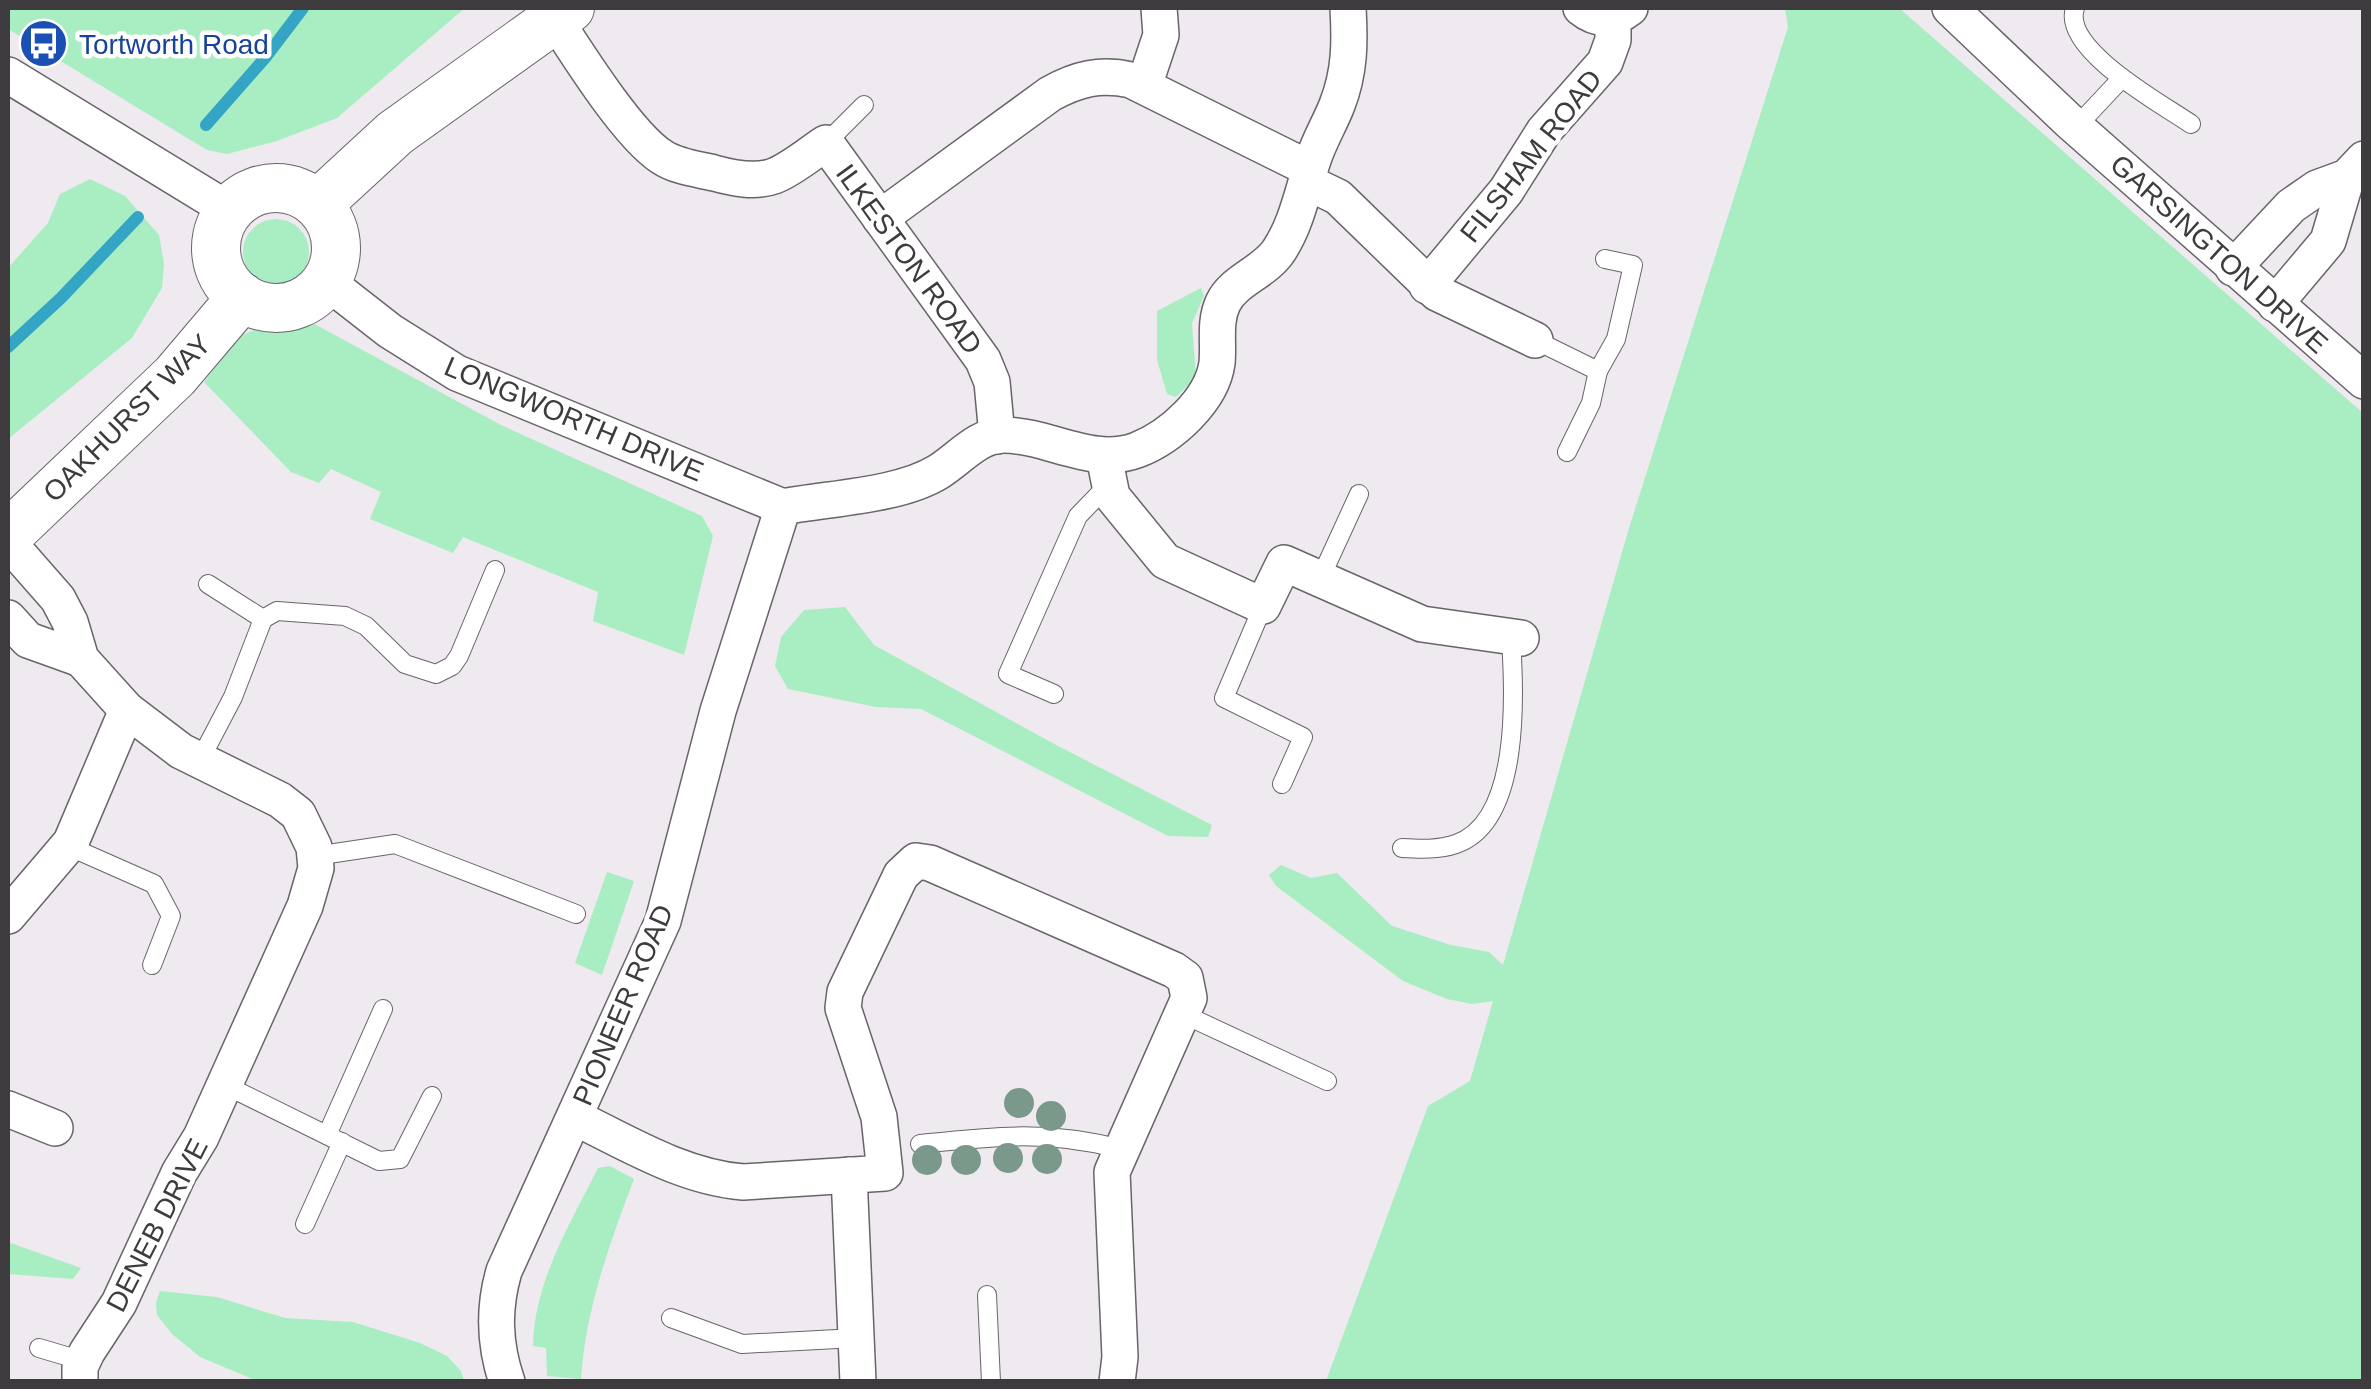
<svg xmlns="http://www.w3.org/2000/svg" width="2371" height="1389" font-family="Helvetica,sans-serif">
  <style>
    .green { fill: #a9eec2 }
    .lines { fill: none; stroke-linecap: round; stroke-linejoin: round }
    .stream { stroke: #34a5c5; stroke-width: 12 }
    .lane-casing { stroke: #69646a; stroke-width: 20 }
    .street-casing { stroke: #69646a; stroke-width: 38 }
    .secondary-casing { stroke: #69646a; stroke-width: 50 }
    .lane { stroke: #fff; stroke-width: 18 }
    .street { stroke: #fff; stroke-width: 35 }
    .secondary { stroke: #fff; stroke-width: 48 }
    .tree { fill: #7a998a }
    .labels { text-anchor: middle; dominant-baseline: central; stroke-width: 9; stroke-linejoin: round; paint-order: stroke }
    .transit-label { font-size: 28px; fill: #164399; stroke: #fff; text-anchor: start }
    .street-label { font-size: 28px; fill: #3e3b3e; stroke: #fff }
  </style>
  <rect width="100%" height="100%" fill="#efe9f0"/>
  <g class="green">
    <path d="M8,8H465L337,118L277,141L227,154L207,150L8,29Z"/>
    <path d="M1785,8H1899L2363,413V1381H1326L1428,1106L1470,1081L1493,1001L1472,1004L1447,999L1403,981L1276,886L1269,875L1281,865L1311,878L1337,873L1392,926L1451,945L1489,952L1503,965L1629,528L1788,27Z"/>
    <path d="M90,179L125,196L159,235L164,264L162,288L132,338L8,439V268L48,223L60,194Z"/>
    <circle cx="276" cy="252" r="33"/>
    <path d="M1201,288L1204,296L1192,323L1196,377L1176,397L1167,394L1157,360V311Z"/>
    <path d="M296,314L501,425L702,516L713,536L684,655L593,621L598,592L463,537L453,553L370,519L381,492L331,469L319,483L291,472L204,382L239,336Z"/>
    <path d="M845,607L874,645L1058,746L1212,825L1208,837L1168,836L921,709L876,707L788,689L775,666L781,637L804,610Z"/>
    <path d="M607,872L634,881L602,975L575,963Z"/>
    <path d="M610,1166L634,1179C609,1245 586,1308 581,1379L547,1376L546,1348L533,1346C534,1282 570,1224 598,1168Z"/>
    <path d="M8,1242L81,1268L73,1279L8,1274Z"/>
    <path d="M160,1291L217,1297L285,1318L353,1322L420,1343L447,1356L461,1371L464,1381H257L200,1357L172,1334L157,1315L156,1303Z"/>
  </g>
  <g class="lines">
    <g class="stream">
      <path d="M206,125L265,58L303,8"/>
      <path d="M8,347L61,298L138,217"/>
    </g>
    <defs>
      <g id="lane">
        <path d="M2075,8C2061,49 2162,104 2191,124"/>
        <path d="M2076,127L2122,78"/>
        <path d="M826,143L864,105"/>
        <path d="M1535,340L1598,371"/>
        <path d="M1567,452L1591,403L1598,371L1616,339L1633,265L1605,259"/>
        <path d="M1320,579L1359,494"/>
        <path d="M208,584L263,619"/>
        <path d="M1263,606L1224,698L1303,737L1282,784"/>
        <path d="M1054,694L1008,674L1078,516L1108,485"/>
        <path d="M200,760L233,697L263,619L277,611L345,616L366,626L405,664L436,674L452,666L459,656L495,570"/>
        <path d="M68,846L154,884L171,916L152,965"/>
        <path d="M1402,848C1419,849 1439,850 1456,844C1522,821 1514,691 1511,637"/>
        <path d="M315,856L395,844L576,914"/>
        <path d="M1183,1014L1327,1081"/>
        <path d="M225,1085L379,1161L400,1159L432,1096"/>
        <path d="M327,1135L383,1009"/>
        <path d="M920,1144C996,1136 1045,1130 1121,1149"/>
        <path d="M305,1224L342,1142"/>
        <path d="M987,1295L991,1382"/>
        <path d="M671,1318L742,1344L856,1338"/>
        <path d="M39,1348L83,1361"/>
      </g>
      <g id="street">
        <path d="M1581,8C1597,21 1614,21 1630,8"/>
        <path d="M1950,8L2069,121L2364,381"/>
        <path d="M554,18C578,55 628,135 662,157C677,167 697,169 714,173C732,178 755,183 774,176C792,169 809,154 826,143L983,360L992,382L997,436"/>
        <path d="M8,75L229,210"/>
        <path d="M1144,86L1161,35L1159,8"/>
        <path d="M1307,182L1338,197L1437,293L1535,340"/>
        <path d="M880,218L1050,94C1077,79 1100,73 1131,80L1310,169"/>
        <path d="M2233,268L2291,206L2317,188L2347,177L2364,159"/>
        <path d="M326,281L390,331L457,373L783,507"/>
        <path d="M1427,286L1506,191L1544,131L1605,62L1613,40V17"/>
        <path d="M2275,304L2328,241L2347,177"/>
        <path d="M1104,456L1112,496L1165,561L1263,606L1284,563L1422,624L1521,638"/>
        <path d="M783,507C829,498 899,496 938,472C959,459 978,435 1003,435C1049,435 1092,467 1137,450C1171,437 1212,400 1217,363C1219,343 1214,322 1223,303C1233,281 1263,273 1278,252C1297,224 1302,192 1313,160C1319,141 1330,123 1337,105C1350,72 1350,42 1348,8"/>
        <path d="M8,542L58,599L70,622L81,659L127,710L181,751L280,800L298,814L314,847L316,868L305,906L201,1137L179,1173L119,1303L87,1352L80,1367V1382"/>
        <path d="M8,618L28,640L81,659"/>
        <path d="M8,916L71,842L127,710"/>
        <path d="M8,1109L55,1128"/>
        <path d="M576,1118C629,1144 683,1177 743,1182L885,1173L879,1117L843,1008L845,992L901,875L916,861L930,863L1174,970L1185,978L1189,998L1112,1172L1120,1357L1117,1382"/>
        <path d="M849,1175L858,1382"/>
        <path d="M507,1382C494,1344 493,1309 504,1271L663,921L718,711L783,507"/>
      </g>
      <g id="secondary">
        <circle cx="276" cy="248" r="60"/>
        <path d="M318,204L395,133L570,8"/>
        <path d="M8,535L175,376L242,297"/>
      </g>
    </defs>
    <use href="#lane" class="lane-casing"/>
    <use href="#street" class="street-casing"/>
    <use href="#secondary" class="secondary-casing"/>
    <use href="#lane" class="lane"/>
    <use href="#street" class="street"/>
    <use href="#secondary" class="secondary"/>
  </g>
  <g class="tree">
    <circle cx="1019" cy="1103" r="15"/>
    <circle cx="1051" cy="1116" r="15"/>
    <circle cx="1008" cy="1158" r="15"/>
    <circle cx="1047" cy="1159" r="15"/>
    <circle cx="927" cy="1160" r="15"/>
    <circle cx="966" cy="1160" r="15"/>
  </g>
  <defs>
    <symbol id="bus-disc" viewBox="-11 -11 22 22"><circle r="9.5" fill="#1a4fb4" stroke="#fff"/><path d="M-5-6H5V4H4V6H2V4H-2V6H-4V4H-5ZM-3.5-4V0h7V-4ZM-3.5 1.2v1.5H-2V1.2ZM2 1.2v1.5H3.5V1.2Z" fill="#fff"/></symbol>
  </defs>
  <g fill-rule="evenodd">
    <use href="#bus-disc" x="16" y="16" width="55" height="55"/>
  </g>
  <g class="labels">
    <g class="transit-label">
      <text x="79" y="44">Tortworth Road</text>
    </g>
    <g class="street-label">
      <text transform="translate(1531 156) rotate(-52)">FILSHAM ROAD</text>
      <text transform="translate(2219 254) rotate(42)">GARSINGTON DRIVE</text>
      <text transform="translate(909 259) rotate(54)">ILKESTON ROAD</text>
      <text transform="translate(127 418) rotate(-45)">OAKHURST WAY</text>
      <text transform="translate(574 419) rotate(23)">LONGWORTH DRIVE</text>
      <text transform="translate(623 1005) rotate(-67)">PIONEER ROAD</text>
      <text transform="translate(157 1225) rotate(-63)">DENEB DRIVE</text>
    </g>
  </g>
  <rect width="2371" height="1389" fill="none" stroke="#3e3b3e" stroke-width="20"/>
</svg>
